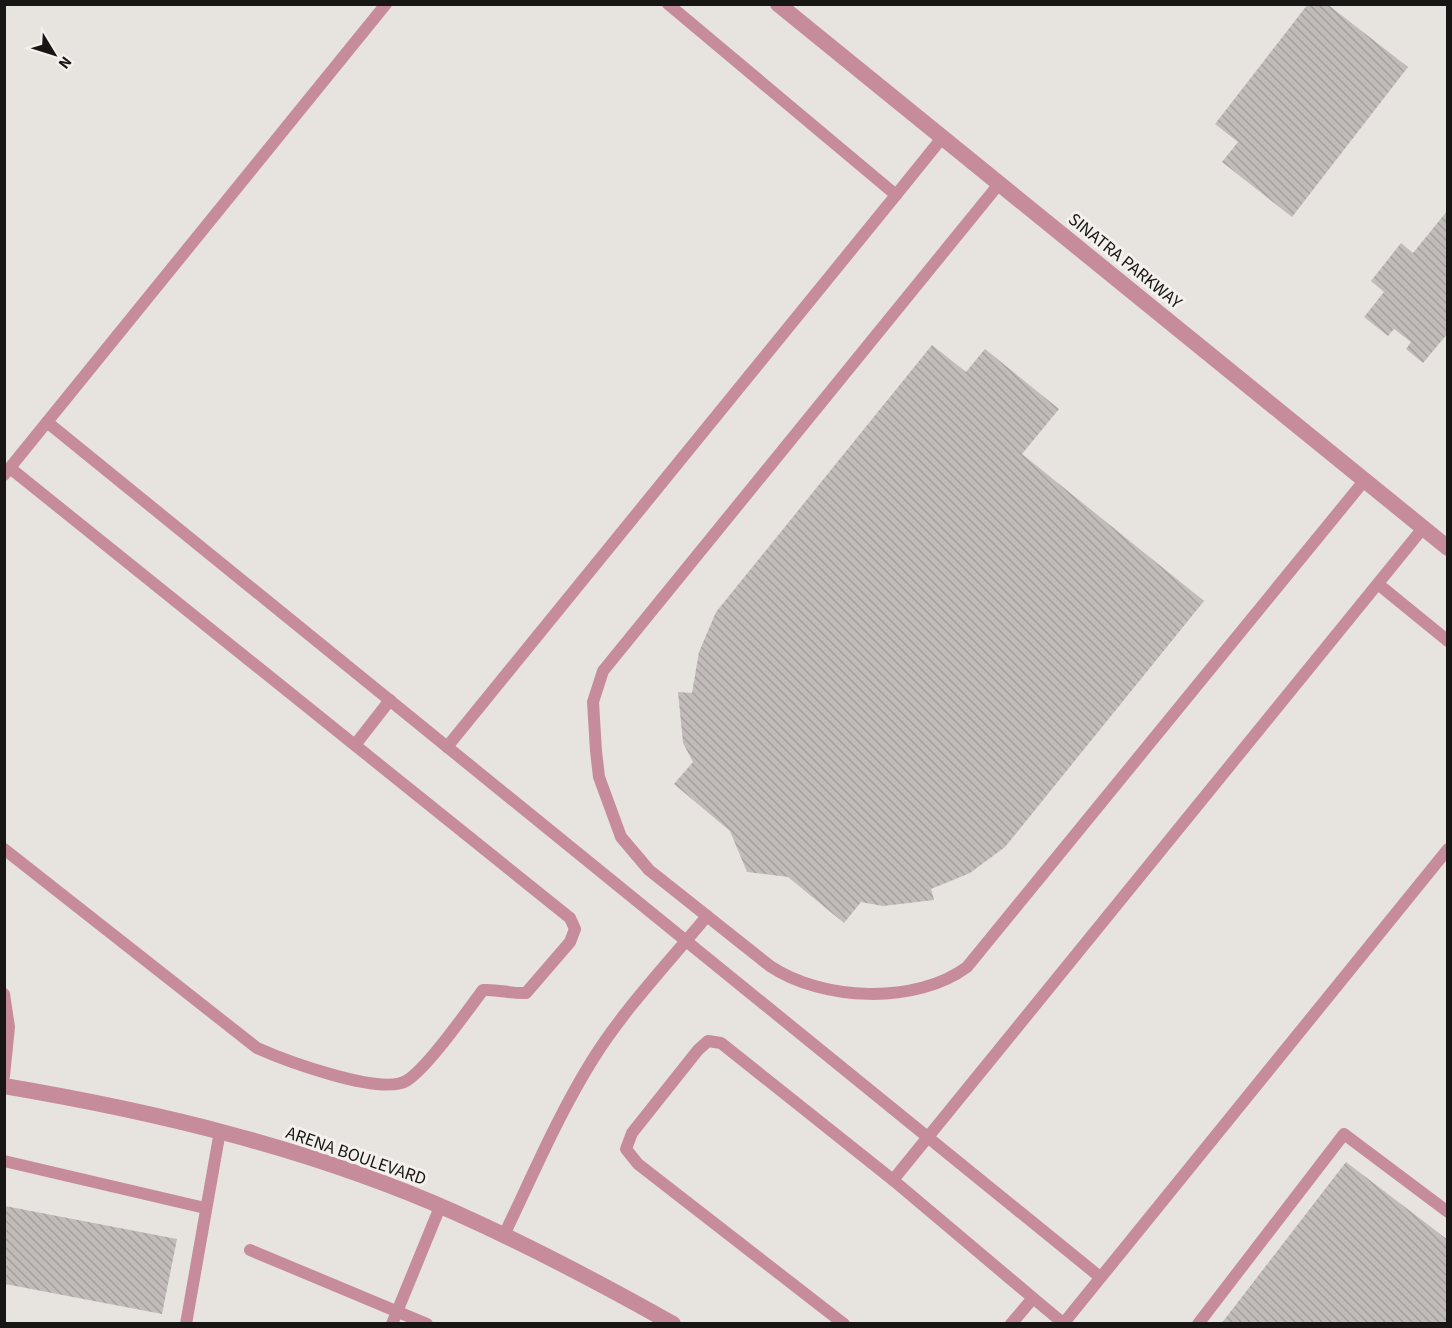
<svg xmlns="http://www.w3.org/2000/svg" width="1452" height="1328" font-family="'Source Sans 3',sans-serif">
  <style>
    .building { fill: url(#building-back-hatch) }
    .lines { fill: none; stroke-linecap: round; stroke-linejoin: round }
    .service { stroke: #c78c9b; stroke-width: 12 }
    .minor { stroke: #c78c9b; stroke-width: 16 }
    .tertiary { stroke: #c78c9b; stroke-width: 16 }
    .labels { text-anchor: middle; dominant-baseline: central; stroke-width: 6; stroke-linejoin: round; paint-order: stroke }
    .street-label { font-size: 18px; fill: #171615; stroke: #f4f1ed }
  </style>
  <defs>
    <pattern id="building-back-hatch" width="6" height="6" patternUnits="userSpaceOnUse" patternTransform="scale(1.5)"><rect width="6" height="6" fill="#c1bbb9"/><path d="M-1 5l2 2M0 0l6 6M5-1l2 2" fill="none" stroke="#a5a09e"/></pattern>
  </defs>
  <rect width="100%" height="100%" fill="#e7e4e0"/>
  <g class="building">
    <path d="M1308,4H1327L1408,67L1292,217L1222,162L1238,142L1215,124Z"/>
    <path d="M1448,210V333L1423,363L1406,349L1411,342L1394,329L1388,336L1364,317L1384,292L1371,281L1401,243L1413,253Z"/>
    <path d="M932,345L966,372L985,349L1059,409L1022,454L1204,601L1005,847L970,873L931,889L934,900L883,906L861,902L844,923L788,877L747,872L730,831L674,784L693,762L683,743L678,692L692,693L699,652L716,612Z"/>
    <path d="M1346,1162L1448,1240V1324H1221Z"/>
    <path d="M5,1206L177,1239L162,1314L5,1284Z"/>
  </g>
  <g class="lines">
    <g class="service">
      <path d="M999,184L603,671L593,702L596,751L599,777L621,837L649,870L770,966C822,1001 916,1005 967,967L1364,481"/>
      <path d="M896,195L942,138"/>
      <path d="M47,422L1100,1277"/>
      <path d="M4,475L386,4"/>
      <path d="M1378,584L1448,641"/>
      <path d="M355,745L390,700"/>
      <path d="M447,747L896,195L668,4"/>
      <path d="M4,849L257,1048C284,1060 380,1096 406,1081C426,1070 467,1011 483,990C499,989 511,994 526,993L570,942L575,929L570,918L10,468"/>
      <path d="M4,994L9,1027L4,1076"/>
      <path d="M4,1161L205,1208"/>
      <path d="M893,1180L1033,1298"/>
      <path d="M504,1235C532,1177 558,1115 593,1059C625,1008 669,962 707,916"/>
      <path d="M250,1250L427,1324"/>
      <path d="M186,1324L220,1131"/>
      <path d="M392,1324L440,1207"/>
      <path d="M844,1324L638,1164L626,1149L632,1133L698,1050L708,1041L721,1043L893,1180L1423,528"/>
      <path d="M1011,1324L1033,1298L1063,1323"/>
      <path d="M1063,1324L1448,849"/>
      <path d="M1198,1324L1344,1134L1448,1212"/>
    </g>
    <path class="minor" d="M4,1086C158,1112 312,1149 454,1212C530,1246 602,1284 673,1324"/>
    <path class="tertiary" d="M778,4L1448,548"/>
  </g>
  <g class="labels">
    <g class="street-label">
      <text transform="translate(1125 261) rotate(39)">SINATRA PARKWAY</text>
      <text transform="translate(356 1156) rotate(19)">ARENA BOULEVARD</text>
    </g>
  </g>
  <rect width="1452" height="1328" fill="none" stroke="#171615" stroke-width="12"/>
  <g transform="translate(54 54) rotate(128)" stroke="#f4f1ed" stroke-width="4.5" paint-order="stroke">
  <path d="M0-4.5L10 22L0 15L-10 22Z" fill="#171615"/>
  <text y="-9" font-size="16" font-weight="bold" text-anchor="middle" fill="#171615">N</text>
  </g>
</svg>
